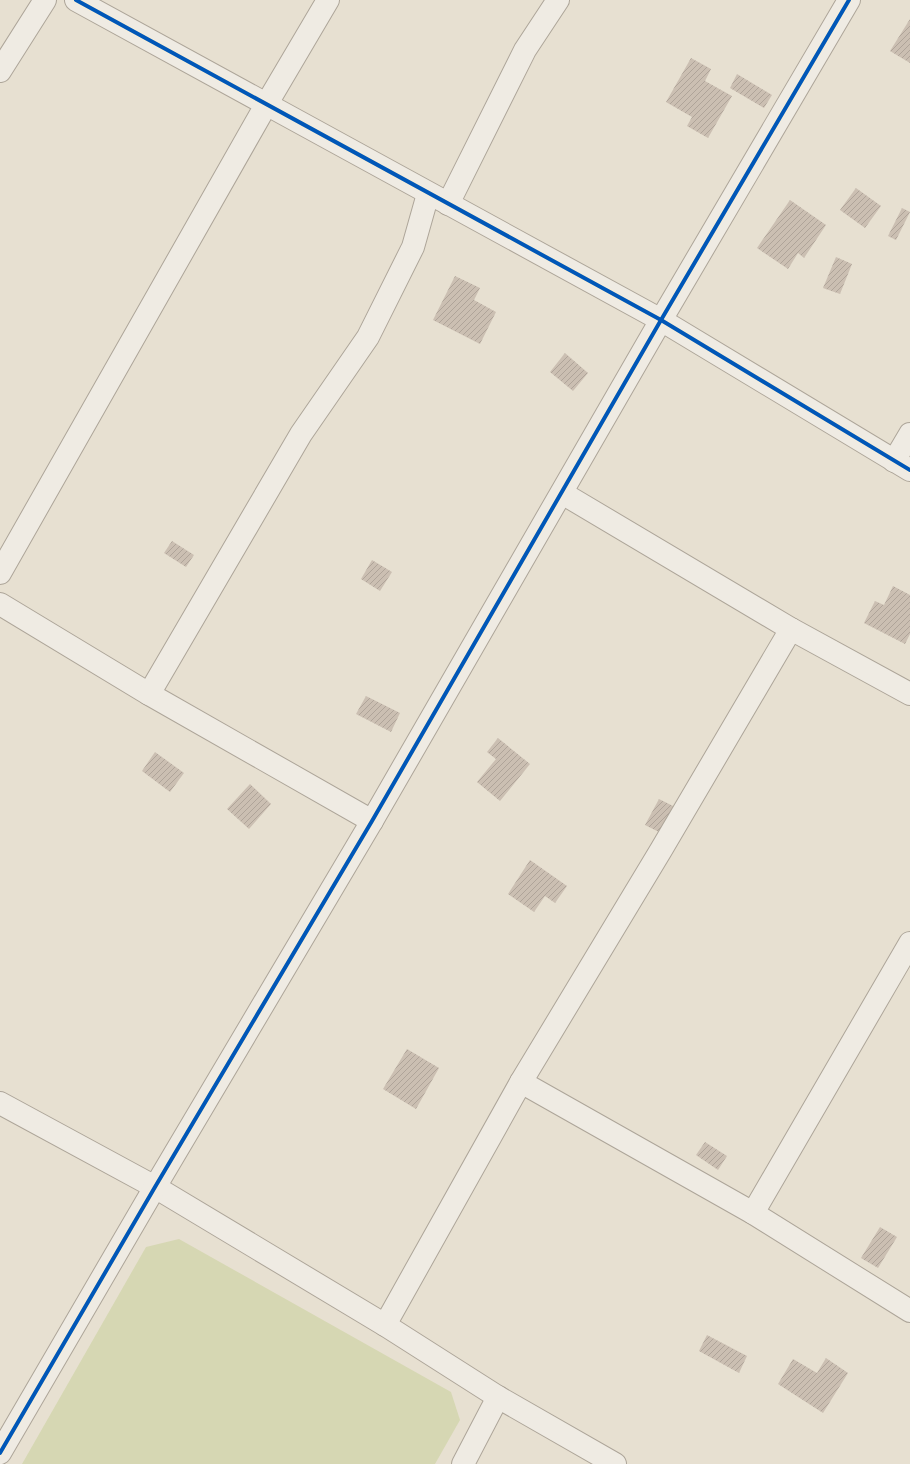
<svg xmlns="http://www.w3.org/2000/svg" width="910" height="1464" font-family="'Libre Baskerville',serif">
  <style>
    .green { fill: #d6d7b3 }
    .building { fill: url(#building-hatch) }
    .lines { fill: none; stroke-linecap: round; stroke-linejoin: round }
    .minor-casing { stroke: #ada599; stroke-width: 24 }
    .minor { stroke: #efebe3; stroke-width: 22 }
    .cycleway-casing { stroke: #f7eed8; stroke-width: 6 }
    .cycleway { stroke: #0057b8; stroke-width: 4 }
  </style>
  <defs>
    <pattern id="building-hatch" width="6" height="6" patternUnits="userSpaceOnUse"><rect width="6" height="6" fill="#cbbfb2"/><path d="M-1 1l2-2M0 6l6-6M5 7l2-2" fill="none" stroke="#afa499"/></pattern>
  </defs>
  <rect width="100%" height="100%" fill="#e7e0d1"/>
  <path class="green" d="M179,1239L451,1392L460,1420L435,1464H22L146,1247Z"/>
  <g class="building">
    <path d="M910,19V63L890,51Z"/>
    <path d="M691,58L711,69L705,81L732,96L708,138L687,126L692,117L666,102Z"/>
    <path d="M737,74L772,95L764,108L730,88Z"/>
    <path d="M856,188L881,206L865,228L840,210Z"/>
    <path d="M790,200L826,225L804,258L798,253L788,269L757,248Z"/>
    <path d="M902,208L910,212L896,240L888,236Z"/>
    <path d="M836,257L852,264L840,294L823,288Z"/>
    <path d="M455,276L480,288L474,300L496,312L480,344L433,320Z"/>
    <path d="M565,353L588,373L573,391L550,372Z"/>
    <path d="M172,541L194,555L186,567L164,553Z"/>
    <path d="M372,560L392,572L380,591L361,579Z"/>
    <path d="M893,586L910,595V634L905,644L864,623L875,601L884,605Z"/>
    <path d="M366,696L400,713L391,732L356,714Z"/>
    <path d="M498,738L530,764L500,801L477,782L496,759L487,752Z"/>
    <path d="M155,752L184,773L170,792L142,771Z"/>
    <path d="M250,784L271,804L249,829L227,809Z"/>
    <path d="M659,799L675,807L661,833L645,825Z"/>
    <path d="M530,860L567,886L555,903L545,896L534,912L508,894Z"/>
    <path d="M407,1049L439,1068L416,1109L383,1089Z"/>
    <path d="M705,1142L727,1156L718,1170L696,1155Z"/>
    <path d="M880,1227L897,1237L878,1268L861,1258Z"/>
    <path d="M707,1335L747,1356L739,1373L699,1351Z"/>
    <path d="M826,1358L848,1373L823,1413L778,1384L793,1359L817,1373Z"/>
  </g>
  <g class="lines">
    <defs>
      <g id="minor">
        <path d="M76,0L661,320L910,470"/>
        <path d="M0,71L45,0"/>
        <path d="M448,204L525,50L558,0"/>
        <path d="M894,461L910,434"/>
        <path d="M562,493L791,629L910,694"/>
        <path d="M0,573L266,105L328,0"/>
        <path d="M0,604L149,694L372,821"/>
        <path d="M149,694L301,434L368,337L413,247L428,194"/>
        <path d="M521,1082L753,1213L910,1311"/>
        <path d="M0,1103L155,1187L385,1325L498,1397L615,1464"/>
        <path d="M753,1213L910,943"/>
        <path d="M385,1325L521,1082L661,850L791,629"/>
        <path d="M0,1453L155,1187L372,821L661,320L849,0"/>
        <path d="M463,1464L498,1397"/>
      </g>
    </defs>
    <use href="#minor" class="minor-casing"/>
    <use href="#minor" class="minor"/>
    <defs>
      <g id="cycleway">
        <path d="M76,0L661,320L910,470"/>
        <path d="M0,1453L155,1187L372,821L661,320L849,0"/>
      </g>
    </defs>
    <use href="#cycleway" class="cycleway-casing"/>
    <use href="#cycleway" class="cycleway"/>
  </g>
</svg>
